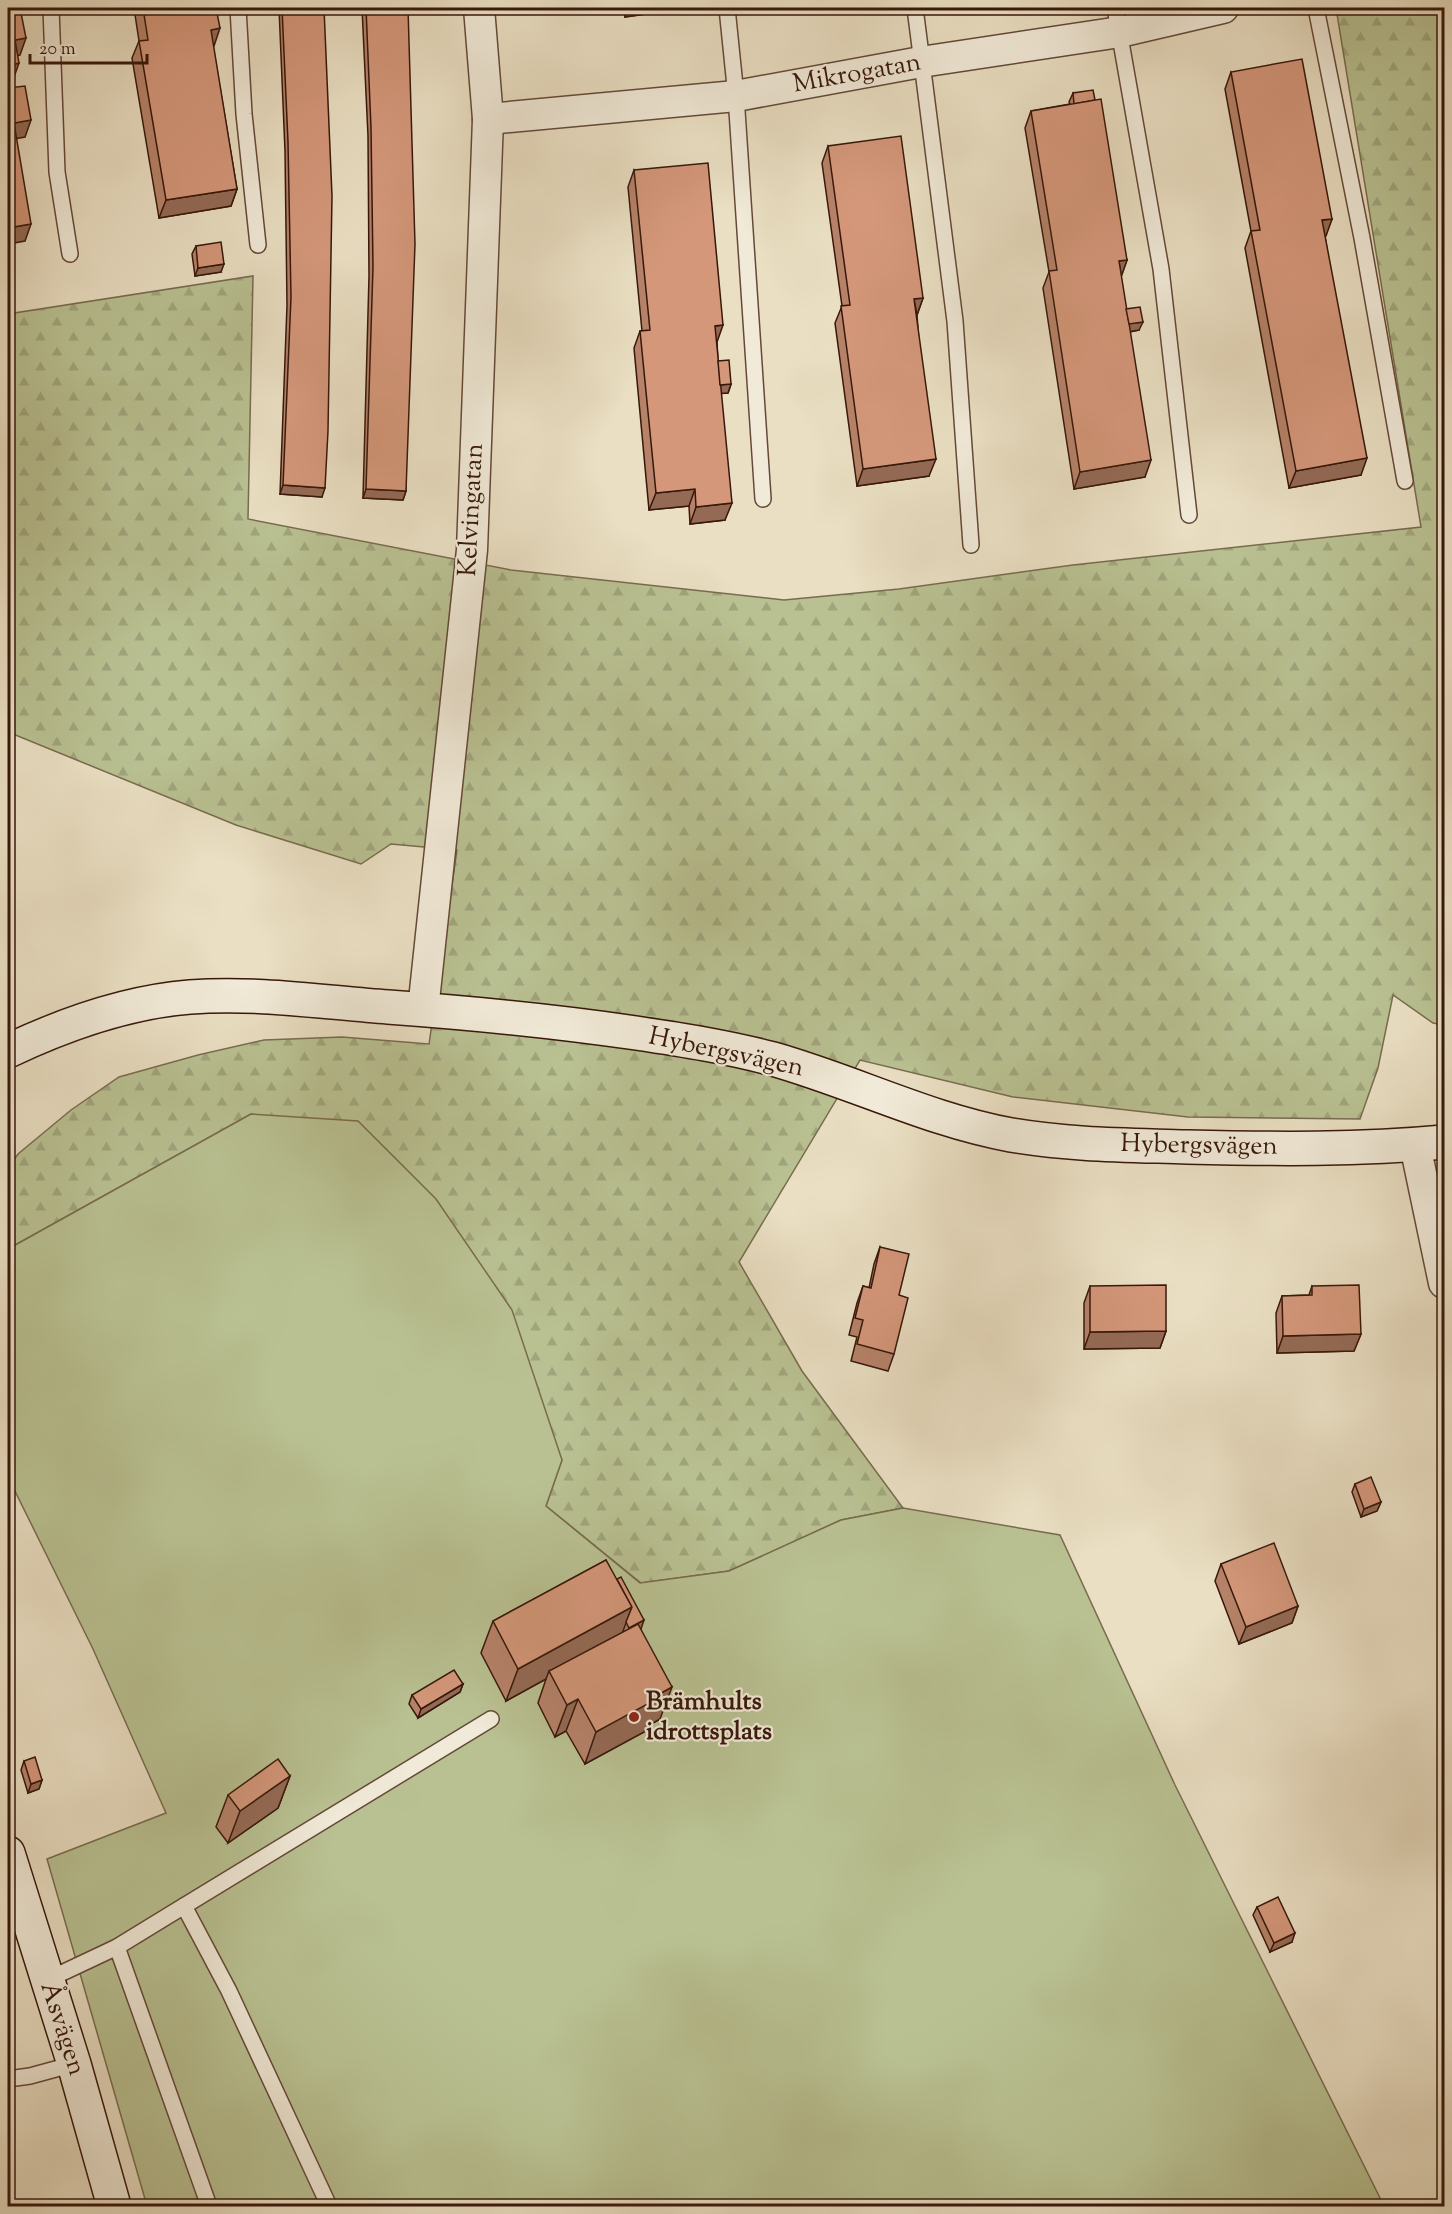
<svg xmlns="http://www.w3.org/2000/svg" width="1452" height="2214" font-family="'Sorts Mill Goudy',serif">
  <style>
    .forest { fill: url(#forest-firs); stroke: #786c4e; stroke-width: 1.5 }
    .pitch { fill: #b9c192; stroke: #786c4e; stroke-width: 1.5 }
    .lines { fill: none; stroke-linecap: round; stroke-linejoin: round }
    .lane-casing { stroke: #644938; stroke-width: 18 }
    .street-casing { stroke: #644938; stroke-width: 33 }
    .secondary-casing { stroke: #37170a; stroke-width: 36 }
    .lane { stroke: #f1ead8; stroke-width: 15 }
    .street { stroke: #f1ead8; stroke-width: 30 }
    .secondary { stroke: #f1ead8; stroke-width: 33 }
    .wall { fill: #b68269; stroke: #37170a; stroke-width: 1.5 }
    .shaded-wall { fill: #946a55; stroke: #37170a; stroke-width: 1.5 }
    .building { fill: #d4977a; stroke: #37170a; stroke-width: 1.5 }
    .poi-dot { fill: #8f2418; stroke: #f1ead8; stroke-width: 2 }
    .labels { text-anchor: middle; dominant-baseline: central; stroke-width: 4.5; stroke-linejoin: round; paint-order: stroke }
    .street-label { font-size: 26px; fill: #37170a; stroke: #f1ead8 }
    .poi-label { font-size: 26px; font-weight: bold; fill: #37170a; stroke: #f1ead8; text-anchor: start }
  </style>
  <defs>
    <pattern id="forest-firs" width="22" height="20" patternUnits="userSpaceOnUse" patternTransform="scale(1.5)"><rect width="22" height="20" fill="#b9c192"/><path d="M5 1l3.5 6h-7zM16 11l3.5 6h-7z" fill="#a0a57d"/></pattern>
  </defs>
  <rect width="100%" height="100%" fill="#eadfc3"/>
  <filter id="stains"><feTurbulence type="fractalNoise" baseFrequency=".00333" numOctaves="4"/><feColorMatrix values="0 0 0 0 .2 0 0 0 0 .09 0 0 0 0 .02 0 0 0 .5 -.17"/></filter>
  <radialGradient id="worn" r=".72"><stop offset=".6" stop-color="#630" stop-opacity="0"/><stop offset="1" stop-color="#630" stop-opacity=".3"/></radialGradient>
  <path class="forest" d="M1336,8H1444V1025L1433,1023L1393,995L1378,1068L1360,1119L1188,1117L1013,1097L860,1060L739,1262L802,1371L903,1508L841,1520L729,1571L641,1583L546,1506L562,1460L251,1114L8,1249V1168L18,1154L71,1110L119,1077L198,1055L264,1040L342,1037L429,1044L457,850L391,844L361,864L236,825L8,732V314L253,276L248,519L511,570L784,600L899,589L1073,565L1421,527Z"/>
  <path class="pitch" d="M251,1114L358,1121L436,1199L512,1310L562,1460L546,1506L640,1583L729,1571L841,1520L903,1508L1060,1535L1175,1785L1384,2206H147L47,1859L166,1813L93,1649L8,1477V1249Z"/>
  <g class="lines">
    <defs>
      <g id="lane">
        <path d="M51,8L57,172L70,254"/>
        <path d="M238,8L244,114L258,245"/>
        <path d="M727,8L736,96L763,499"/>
        <path d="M915,8L955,321L971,545"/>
        <path d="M1115,8L1161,269L1189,515"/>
        <path d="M1316,8L1362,238L1405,481"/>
        <path d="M184,1906L491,1719"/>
        <path d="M117,1947L209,2206"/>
        <path d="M47,1980L117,1947L184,1906L229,1991L329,2206"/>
        <path d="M8,2079L30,2076L74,2064"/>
      </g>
      <g id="street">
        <path d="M488,119L736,96L921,62L1120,32L1223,8"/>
        <path d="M423,1010L472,550L488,119L479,8"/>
        <path d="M1415,1145L1444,1283"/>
      </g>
      <g id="secondary">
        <path d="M8,1051C65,1024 126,1002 190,997C255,992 322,1002 388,1007C471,1013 554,1021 636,1033C683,1040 728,1047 773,1059C854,1082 929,1120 1011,1135C1070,1145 1128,1145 1187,1147C1273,1149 1359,1150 1444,1142"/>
        <path d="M8,1853L74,2064L114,2206"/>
      </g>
    </defs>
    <use href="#lane" class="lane-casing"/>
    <use href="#street" class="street-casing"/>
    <use href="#secondary" class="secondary-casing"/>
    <use href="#lane" class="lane"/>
    <use href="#street" class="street"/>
    <use href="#secondary" class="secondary"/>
  </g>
  <g class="wall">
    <path d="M134,8H216L213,46L237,189L231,206L159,218L132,58L139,41Z"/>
    <path d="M279,8H324L322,497L280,494L287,305L285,151Z"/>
    <path d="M362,8H408L406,491L403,500L363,498L369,276L368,136Z"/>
    <path d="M624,8H688L625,17Z"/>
    <path d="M1231,72L1332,219L1325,236L1361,475L1289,488L1245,248L1251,231L1225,89Z"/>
    <path d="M1073,93L1127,260L1121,277L1126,309L1139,330L1130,332L1145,477L1074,489L1043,288L1049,272L1025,128L1031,111L1070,104L1069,102Z"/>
    <path d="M828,146L923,298L917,315L929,476L857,486L835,323L842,306L822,163Z"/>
    <path d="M634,170L717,342L718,361L731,384L728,393H721L725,520L690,524L689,506L649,510L634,348L640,331H642L628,187Z"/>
    <path d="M196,246L221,272L195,276L192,254Z"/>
    <path d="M880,1247L899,1295L894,1354L888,1371L851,1361L857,1337L849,1335L857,1303L863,1286L869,1288L874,1264Z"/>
    <path d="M1090,1286L1166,1331L1160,1348L1084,1349V1303Z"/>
    <path d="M1312,1286L1361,1334L1354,1351L1277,1353L1276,1313L1282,1296L1309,1295Z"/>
    <path d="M1355,1484L1381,1502L1377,1511L1361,1517L1352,1492Z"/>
    <path d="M606,1560L641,1629L660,1719L646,1727L644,1732L585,1764L566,1731L555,1737L538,1703L546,1679L506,1701L481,1653L493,1621Z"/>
    <path d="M1221,1564L1298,1606L1292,1623L1239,1644L1215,1581Z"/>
    <path d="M463,1684L460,1692L418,1718L409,1704L412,1695Z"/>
    <path d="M24,1761L42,1780L39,1789L28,1793L21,1770Z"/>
    <path d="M290,1776L278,1808L228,1843L216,1827L228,1795Z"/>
    <path d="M1257,1907L1292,1942L1270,1952L1253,1915Z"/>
  </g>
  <g class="shaded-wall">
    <path d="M628,8H688L625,17Z"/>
    <path d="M220,28L214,46L204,47L211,30Z"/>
    <path d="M26,38L20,55L9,57L15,40Z"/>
    <path d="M19,63L13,80L8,81V66Z"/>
    <path d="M31,120L25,137L8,140L14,123Z"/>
    <path d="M237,189L231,206L159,218L166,200Z"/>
    <path d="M1332,219L1326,236L1316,237L1322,220Z"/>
    <path d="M31,224L25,241L8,244V228Z"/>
    <path d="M1127,260L1121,277L1119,261Z"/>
    <path d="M224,264L221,272L195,276L198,268Z"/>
    <path d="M923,298L917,315L914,299Z"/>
    <path d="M1143,322L1139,330L1122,333L1125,324Z"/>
    <path d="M723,325L717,342L709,343L715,326Z"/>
    <path d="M731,384L728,393L715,394L718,385Z"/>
    <path d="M1367,458L1361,475L1289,488L1296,471Z"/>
    <path d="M936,459L929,476L857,486L863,469Z"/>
    <path d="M1151,460L1145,477L1074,489L1080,472Z"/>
    <path d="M283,485L325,488L322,497L280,494Z"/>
    <path d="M366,489L406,491L403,500L363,498Z"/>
    <path d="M695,489L689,506L649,510L656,493Z"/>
    <path d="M732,503L725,520L690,524L696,507Z"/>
    <path d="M1166,1331L1160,1348L1084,1349L1090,1332Z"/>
    <path d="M1361,1334L1354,1351L1277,1353L1283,1336Z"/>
    <path d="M1381,1502L1377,1511L1361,1517L1364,1509Z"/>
    <path d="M1298,1606L1292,1623L1239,1644L1246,1627Z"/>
    <path d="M632,1607L620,1639L549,1671L546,1679L506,1701L518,1669Z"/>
    <path d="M644,1620L641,1629L626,1636L629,1628Z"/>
    <path d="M463,1684L460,1692L418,1718L421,1709Z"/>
    <path d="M672,1687L660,1719L646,1727L644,1732L585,1764L596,1732L654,1697Z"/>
    <path d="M578,1699L566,1731L555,1737L567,1705Z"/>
    <path d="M290,1776L278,1808L228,1843L240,1811Z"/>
    <path d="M42,1780L39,1789L28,1793L31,1784Z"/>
    <path d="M1295,1933L1292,1942L1270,1952L1274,1943Z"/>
  </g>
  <g class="building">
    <path d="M8,8H20L26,38L15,40L19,63L8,66Z"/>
    <path d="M143,8H216L220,28L211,30L237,189L166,200L139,41L148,40Z"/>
    <path d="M282,8H324L332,196L328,431L325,488L283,485L291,297L288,142Z"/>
    <path d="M366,8H408L415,244L406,491L366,489L373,267L371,128Z"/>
    <path d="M1302,59L1332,219L1322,220L1367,458L1296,471L1251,231L1260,230L1231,72Z"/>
    <path d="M8,85V88L25,86L31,120L14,123L31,224L8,228Z"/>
    <path d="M1093,90L1095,100L1074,104L1073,93Z"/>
    <path d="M1101,99L1127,260L1119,261L1151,460L1080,472L1049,271L1057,270L1031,111Z"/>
    <path d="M901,136L923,298L914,299L936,459L863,469L841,306L850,305L828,146Z"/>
    <path d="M708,163L723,325L715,326L732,503L696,507L695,489L656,493L640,331L650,330L634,170Z"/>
    <path d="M221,242L224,264L198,268L196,246Z"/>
    <path d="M1140,307L1143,322L1129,324L1126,309Z"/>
    <path d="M729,360L731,384L720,385L718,361Z"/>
    <path d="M880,1247L909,1254L899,1295L908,1298L894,1354L857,1344L863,1320L855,1318L863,1286L871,1288Z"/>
    <path d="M1166,1285V1331L1090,1332V1286Z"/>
    <path d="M1359,1285L1361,1334L1283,1336L1282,1296L1312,1295V1286Z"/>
    <path d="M1371,1477L1381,1502L1364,1509L1355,1484Z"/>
    <path d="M1274,1543L1298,1606L1246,1627L1221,1564Z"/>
    <path d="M606,1560L632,1607L518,1669L493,1621Z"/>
    <path d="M621,1577L644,1620L629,1628L626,1622L632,1607L617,1579Z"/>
    <path d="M638,1624L672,1687L654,1697L655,1700L596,1732L578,1699L567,1705L549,1671Z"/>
    <path d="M454,1670L463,1684L421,1709L412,1695Z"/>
    <path d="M35,1757L42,1780L31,1784L24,1761Z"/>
    <path d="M278,1759L290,1776L240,1811L228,1795Z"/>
    <path d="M1278,1897L1295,1933L1274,1943L1257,1907Z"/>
  </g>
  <circle class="poi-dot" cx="634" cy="1717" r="6"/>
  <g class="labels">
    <g class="street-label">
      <text transform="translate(857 74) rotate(-10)">Mikrogatan</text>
      <text transform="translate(472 510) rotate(-87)">Kelvingatan</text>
      <text transform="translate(726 1053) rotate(12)">Hybergsvägen</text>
      <text transform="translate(1199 1146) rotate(1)">Hybergsvägen</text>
      <text transform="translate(62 2029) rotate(72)">Åsvägen</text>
    </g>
    <g class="poi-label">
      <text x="646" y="1702">Brämhults<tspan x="646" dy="30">idrottsplats</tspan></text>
    </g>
  </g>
  <rect width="1452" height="2214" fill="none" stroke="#eadfc3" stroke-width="30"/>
  <rect x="9" y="9" width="1434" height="2196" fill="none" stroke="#37170a" stroke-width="3"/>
  <rect x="15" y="15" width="1422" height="2184" fill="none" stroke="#37170a" stroke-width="1.5"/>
  <path d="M30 54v9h117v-9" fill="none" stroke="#37170a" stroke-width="3"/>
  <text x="39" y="54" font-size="18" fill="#37170a" stroke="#f1ead8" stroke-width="4.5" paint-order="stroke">20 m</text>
  <rect width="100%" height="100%" filter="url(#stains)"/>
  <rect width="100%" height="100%" fill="url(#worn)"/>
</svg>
